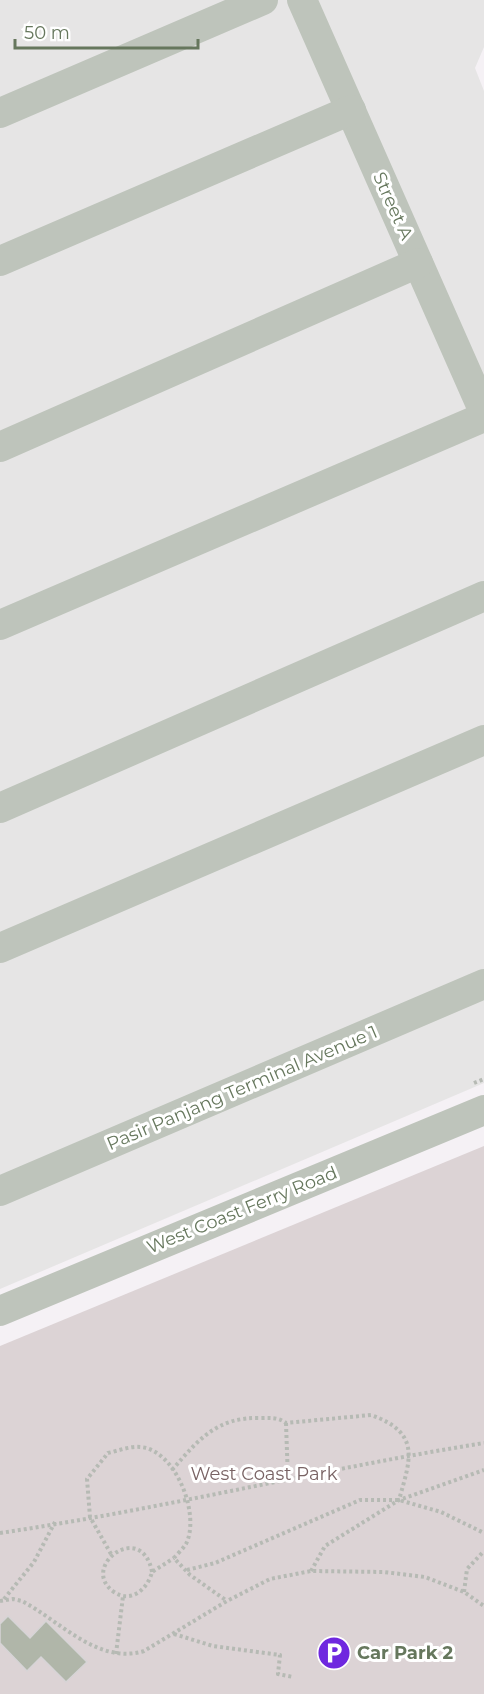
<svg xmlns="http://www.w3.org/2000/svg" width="484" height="1694" font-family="Montserrat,sans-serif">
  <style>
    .built { fill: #e6e5e5 }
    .green { fill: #dcd3d5 }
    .building { fill: #b0b6a9; stroke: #d6d4d6; stroke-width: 1.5 }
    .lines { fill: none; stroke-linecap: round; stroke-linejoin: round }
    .path { stroke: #b6bab4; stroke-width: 4; stroke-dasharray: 3 3; stroke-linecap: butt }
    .minor { stroke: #bec4bb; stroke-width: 30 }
    .labels { text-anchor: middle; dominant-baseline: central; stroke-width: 6; stroke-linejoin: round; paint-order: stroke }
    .street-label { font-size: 18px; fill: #66775d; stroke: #fff }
    .park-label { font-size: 18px; fill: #796364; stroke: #fff }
    .poi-label { font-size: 18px; font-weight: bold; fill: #66775d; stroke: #fff; text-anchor: start }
  </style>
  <rect width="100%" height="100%" fill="#f5f1f5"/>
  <path class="built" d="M0,0H484V47L475,68L484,91V1083L0,1289Z"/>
  <path class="green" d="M484,1146V1694H0V1346Z"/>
  <path class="building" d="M8,1616L30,1638L46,1621L87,1662L66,1682L41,1657L27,1671L0,1643V1624Z"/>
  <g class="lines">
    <g class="path">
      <path d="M474,1083L484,1079"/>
      <path d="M286,1423L288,1480"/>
      <path d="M172,1470C199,1439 217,1417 260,1418C270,1418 278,1417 286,1423L371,1415C422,1433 410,1460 399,1500"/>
      <path d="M0,1533C162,1509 322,1469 484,1443"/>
      <path d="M111,1554L90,1517L87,1479L108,1453C117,1451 130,1446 140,1447C175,1449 201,1514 186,1544C183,1549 177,1554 174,1558L190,1575L227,1601"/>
      <path d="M187,1570L215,1563L360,1500H399L441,1512L484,1533"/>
      <path d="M311,1571L325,1546L399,1500L484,1470"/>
      <path d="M152,1572C142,1519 78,1567 114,1592C132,1604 148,1588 152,1572L174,1558"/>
      <path d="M464,1592L467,1569L484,1551"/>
      <path d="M4,1599L34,1562L55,1522"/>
      <path d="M0,1601L13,1599L22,1601C60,1621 98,1665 144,1651L227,1601L270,1579L311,1571L384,1572L425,1577L464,1592L484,1606"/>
      <path d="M174,1634L213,1646L280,1655L278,1674L293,1677"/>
      <path d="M116,1654L123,1596"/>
    </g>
    <g class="minor">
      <path d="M302,0L484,412"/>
      <path d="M0,113L263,0"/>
      <path d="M0,261L351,110"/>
      <path d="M0,447L418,263"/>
      <path d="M0,625L484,417"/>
      <path d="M0,808L484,596"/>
      <path d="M0,948L484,740"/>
      <path d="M0,1191L484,984"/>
      <path d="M0,1311L484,1110"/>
    </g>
  </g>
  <defs>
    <symbol id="parking-disc" viewBox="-11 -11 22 22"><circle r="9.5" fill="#6f28df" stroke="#fff"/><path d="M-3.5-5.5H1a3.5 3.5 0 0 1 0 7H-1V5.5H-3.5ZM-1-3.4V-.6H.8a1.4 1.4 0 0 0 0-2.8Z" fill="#fff"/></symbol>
  </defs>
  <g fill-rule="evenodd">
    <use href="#parking-disc" x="315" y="1634" width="38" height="38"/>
  </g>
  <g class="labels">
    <g class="street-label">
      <text transform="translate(393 206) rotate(66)">Street A</text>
      <text transform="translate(242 1088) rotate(-23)">Pasir Panjang Terminal Avenue 1</text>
      <text transform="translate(242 1210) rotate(-22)">West Coast Ferry Road</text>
    </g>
    <g class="park-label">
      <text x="264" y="1474">West Coast Park</text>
    </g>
    <g class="poi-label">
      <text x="357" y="1653">Car Park 2</text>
    </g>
  </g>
  <path d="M15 39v9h183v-9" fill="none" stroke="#66775d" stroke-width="3"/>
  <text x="24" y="39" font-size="18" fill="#66775d" stroke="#ffffff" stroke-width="4.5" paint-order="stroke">50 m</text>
</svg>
